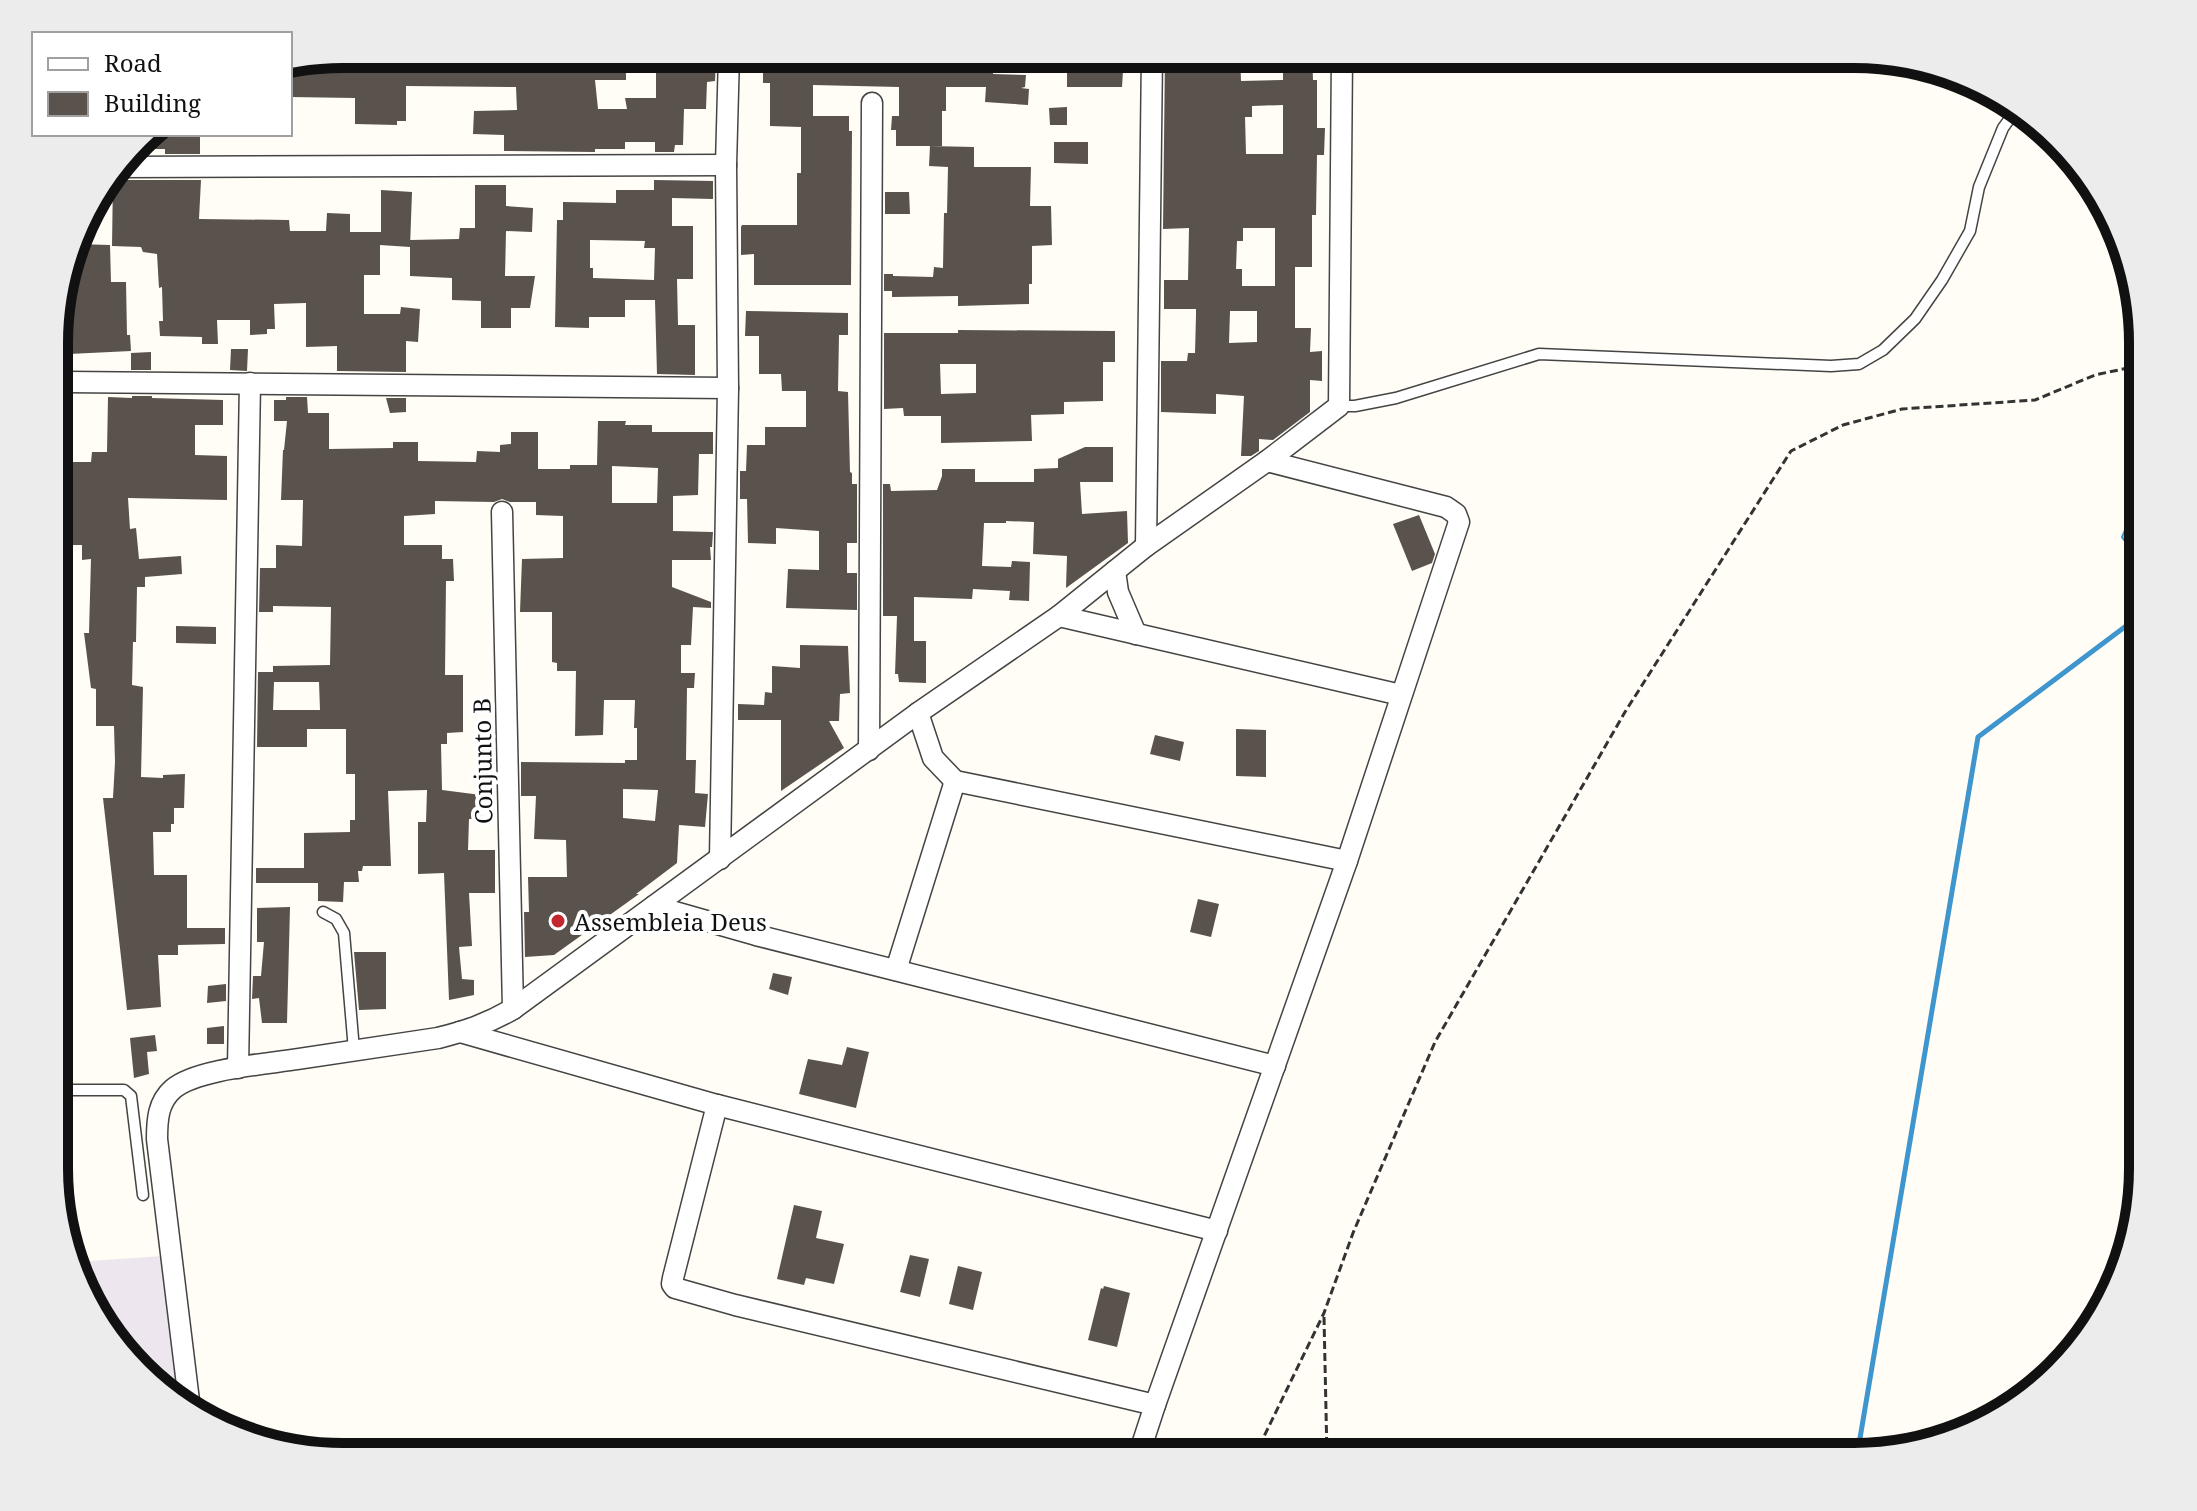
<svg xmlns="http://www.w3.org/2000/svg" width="2197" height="1511" font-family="'Noto Serif',serif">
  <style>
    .industrial { fill: #eee6ef }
    .water { fill: #b9e0f7; stroke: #3f96cf; stroke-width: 2 }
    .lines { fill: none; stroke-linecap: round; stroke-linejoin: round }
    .stream { stroke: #3f96cf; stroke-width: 5 }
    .building { fill: #5a524d; fill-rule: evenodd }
    .service-casing { stroke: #444; stroke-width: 13 }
    .minor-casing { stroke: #444; stroke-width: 23 }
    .path { stroke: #333; stroke-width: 3; stroke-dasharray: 8 4; stroke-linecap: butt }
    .service { stroke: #fff; stroke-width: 10 }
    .minor { stroke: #fff; stroke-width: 20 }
    .poi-dot { fill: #c4262e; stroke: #fff; stroke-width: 3 }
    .labels { text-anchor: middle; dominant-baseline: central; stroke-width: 8; stroke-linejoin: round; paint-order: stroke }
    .street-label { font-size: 24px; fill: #111; stroke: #fff }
    .poi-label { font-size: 24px; fill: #111; stroke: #fff; text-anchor: start }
    .rim { fill: none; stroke: #111; stroke-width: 10 }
  </style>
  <rect width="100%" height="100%" fill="#fffdf5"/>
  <path class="industrial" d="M162,1256L180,1404L167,1398L93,1313L76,1262Z"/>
  <path class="water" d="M2142,495V565L2122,537L2138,499Z"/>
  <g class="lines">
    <path class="stream" d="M1857,1456L1978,737L2142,614"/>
  </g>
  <g class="building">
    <path d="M343,54H362V58L431,57V54H502V58H549V54H706V60H716L715,81L707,82L706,109H684L683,145H675L674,152H655V142H625V149H595V152L504,151V135L473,134L474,111L517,110L516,87L406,86V121H397V125L355,124V98L290,97V64ZM626,68L656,69V98H625L627,109H598L595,80H626Z"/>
    <path d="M767,54H892L891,58L942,57V54H993V74L1026,75L1025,87L1021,88L1029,89L1028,105L985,102L986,87H946V111H942V146H896V130H891L892,116H899V87L813,85V116H849V131H852L851,285H754V254L741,255V227L742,225H797V173H801V127L770,126V83H763V55Z"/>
    <path d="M1067,54H1124L1122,87H1067Z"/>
    <path d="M1165,54H1240L1241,81L1283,80V54H1312L1313,80H1317V128H1325L1324,155H1317L1316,215H1312V267H1295V328H1311L1310,352L1322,351V381L1310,380V412L1273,440L1259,439V451L1251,456H1241L1244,396L1216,394V414L1161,412V361H1187L1188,353H1195L1196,315V309H1164V280H1188L1189,228L1163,229ZM1283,105V154H1246L1245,117H1252V106ZM1243,228H1275V286H1242V269H1236L1237,241H1243ZM1230,311H1257V342L1229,343Z"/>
    <path d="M1067,107V125H1050L1049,108Z"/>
    <path d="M146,134L200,135V154H165V149H137V154H131Z"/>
    <path d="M1054,142H1088V164L1054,163Z"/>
    <path d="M930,146L974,147V167H1031L1030,206H1051L1052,245L1032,246V284H1029V304L958,306V296L892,297V291H884V274H893V276L933,277L934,267L943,268L944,213H947L948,167L929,166Z"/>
    <path d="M113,178L120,180H201L199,219L289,220L290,231H326L327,213L350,214V232H381V190L412,192L410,247L380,245V275H364V314H400L401,307L420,309L418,342L406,341V372L337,371V346L306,347V303L274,304L275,329H267V334L250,335V320H217L218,344H202V337L160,336L159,321H163L162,287L159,288L157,254L143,252L141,247L112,246Z"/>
    <path d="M654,180L713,181V199L672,198V226H693V279H677L678,325H695V375L657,374L655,300H625V317H589V328L555,327L557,220H563V202L616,203V190H654ZM590,240L645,241L644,248H655L654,280L593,278V268H590Z"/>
    <path d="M475,185H506V206L533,208L532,232L506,231L505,276H535L530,308H511V328H481V301L452,300V278L410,276V240L459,239L460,228H475Z"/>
    <path d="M885,192H909L910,214H885Z"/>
    <path d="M75,244L110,245L111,282H126L127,335H130L131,351L69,354L64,285L76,284Z"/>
    <path d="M746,311L848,313V335H839L838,391L848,392L850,472L852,473V484H857V543H847V573H857V610L786,608L788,569L819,570V531L776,528V544L748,543L747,499H740V471H746L747,445H765V427H806V391H782L781,374H759V336H745Z"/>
    <path d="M958,330L1115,331V362H1103V401L1064,402V414L1031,415L1032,441L941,443V416H904L903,408L884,409V333H958ZM940,364H976V393L941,394Z"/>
    <path d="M231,349H248L247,371L230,370Z"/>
    <path d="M151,352V370H131V353Z"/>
    <path d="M132,396H152V398L223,400V425H195V455L227,456V500L128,498L130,529L136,528L139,559L181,556L182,574L145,577V587H137L136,642H133L132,685L143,687L141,777L163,778V775L185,774L184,808H174V824H171V832H153L154,875H187V928H225V944L178,945V955H158L161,1007L127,1010L103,798H113L115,762L114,726H96V689L91,688L84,633H89L91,559L82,560V545H73L70,498H68L66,474L68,473V462H91L92,452H107L108,397L132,398Z"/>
    <path d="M286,397H307L308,413H329V449L393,448V442H418V461L476,462L477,451L500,452V445L511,444V432H538V469H570V465H597L598,421H626L625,425H652V432H713V454H699L698,495L673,496V531L713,532L712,547H710L711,560H672V587L711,602V608L693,607L691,645H681V673H695L694,688H687L686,760H696L695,793L708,794L705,827L679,825L677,863L636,894H639L554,955L525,957L524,912H529L528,877H567L566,840L534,839L536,796H521V762L625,763V760H637V728H634L635,700H604L603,735L575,736L576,671H557V663L552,662V612H520L522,559L563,558V516L536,515V502H510L502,499L494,502L435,501V514L404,516V545H442V559H453L454,581H446L445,675H463V732L447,733V744H441L442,790L481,795L482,819H469L468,850H495V893H469L472,946L459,947L462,979L474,980V995L449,1000L444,873L418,874V822H426L427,790L388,791L391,866H363L362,871H358L359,882H344L343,902L318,901V883H256V868H304V833L350,832V820H355V774H346V729H307V747H257L258,672H273V666L330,665L331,607L273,606V612H259L260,568H276V545L302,546L303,500H281L283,450H284L287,421H274V400H286ZM612,466L658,468L657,503H612ZM274,682H319L320,710H273ZM623,789L658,790L655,821L623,818Z"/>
    <path d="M386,398H406V412L390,413Z"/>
    <path d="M1085,447H1113V482H1080L1082,514L1127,511L1128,543L1066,588L1067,556L1033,554L1034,522L1006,521V523H984L982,566L1011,567L1012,561L1030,562L1029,601L1009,600L1010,591L973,589L972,599L914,597V641H926V683L899,682L898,674H895L897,616H883V484H890L891,491L937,490L942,476V469H975V482H1034V469L1058,468V459Z"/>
    <path d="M1419,515L1435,554L1432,563L1412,571L1393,524Z"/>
    <path d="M176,626L216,627V644L176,643Z"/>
    <path d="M800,645L848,646L850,693L840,694L839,721H829L844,748L781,791V720H738V704L764,705L765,692L772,693V666L800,668Z"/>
    <path d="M1236,729L1266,730V777L1236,776Z"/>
    <path d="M1155,735L1184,742L1180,761L1150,754Z"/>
    <path d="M1198,899L1219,904L1211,937L1190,932Z"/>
    <path d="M290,907L287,1023H262L259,998L252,999L253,976H261L264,942H257V908Z"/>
    <path d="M354,952H386V1009L359,1010Z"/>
    <path d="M773,973L792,977L788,995L769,989Z"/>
    <path d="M226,984V1001L207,1003L208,986Z"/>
    <path d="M224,1026V1044H207V1028Z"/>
    <path d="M155,1035L157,1051L147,1052L149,1074L134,1078L130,1038Z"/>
    <path d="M847,1047L869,1052L856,1108L799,1094L808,1059L842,1065Z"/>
    <path d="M794,1205L822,1211L816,1238L844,1244L834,1284L806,1278L804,1285L777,1279Z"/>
    <path d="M910,1255L929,1259L920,1297L900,1292Z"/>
    <path d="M958,1266L982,1272L973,1310L949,1304Z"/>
    <path d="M1104,1286L1130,1293L1117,1347L1088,1340L1101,1288L1103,1289Z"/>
  </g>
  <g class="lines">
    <defs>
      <g id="service">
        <path d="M1339,406H1355L1396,398L1539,354L1831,366L1859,364L1883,350L1915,319L1942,280L1970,231L1979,187L2003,128L2018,107"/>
        <path d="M323,912L336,919L344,933L354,1050"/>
        <path d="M56,1090H124L131,1096L143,1195"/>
      </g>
      <g id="minor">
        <path d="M120,167L726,165"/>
        <path d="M66,382L728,388"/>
        <path d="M502,512L513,1009"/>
        <path d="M1146,546L1152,54"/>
        <path d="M1115,571L1118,592L1136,634"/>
        <path d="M1059,616L1401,695"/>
        <path d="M918,713L933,758L955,781L1347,861"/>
        <path d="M869,750L872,103"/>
        <path d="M720,859L728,388L726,165L729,54"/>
        <path d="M654,906L756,935L1275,1066"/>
        <path d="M896,970L955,781"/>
        <path d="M460,1032L717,1105L1217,1231"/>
        <path d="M238,1068L250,383"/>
        <path d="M717,1105L673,1278L672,1284L675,1288L735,1305L1155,1405"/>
        <path d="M190,1409L157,1139C157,1120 158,1102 173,1089C196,1069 267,1064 298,1059C344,1052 391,1045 438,1038C466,1031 487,1024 513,1009L918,713L1059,616L1146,546L1267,461L1339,406L1342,54"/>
        <path d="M1138,1457L1155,1405L1347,861L1459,522L1456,514L1446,507L1267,461"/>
      </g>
    </defs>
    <use href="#service" class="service-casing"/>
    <use href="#minor" class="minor-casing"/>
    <g class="path">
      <path d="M1324,1317L1327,1457"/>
      <path d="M1254,1457L1324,1313L1353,1233L1435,1042L1625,712L1791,451L1843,425L1902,409L2035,400L2095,375L2142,365"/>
    </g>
    <use href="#service" class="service"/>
    <use href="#minor" class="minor"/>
  </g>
  <circle class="poi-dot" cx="558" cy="921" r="8"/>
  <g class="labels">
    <g class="street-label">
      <text transform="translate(482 761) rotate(-91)">Conjunto B</text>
    </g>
    <g class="poi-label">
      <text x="574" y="921">Assembleia Deus</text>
    </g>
  </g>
  <path d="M0 0H2197V1511H0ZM343 68H1854A275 275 0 0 1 2129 343V1168A275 275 0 0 1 1854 1443H343A275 275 0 0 1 68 1168V343A275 275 0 0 1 343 68Z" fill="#ececec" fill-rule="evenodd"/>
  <path class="rim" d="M343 68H1854A275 275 0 0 1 2129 343V1168A275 275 0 0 1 1854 1443H343A275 275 0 0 1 68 1168V343A275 275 0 0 1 343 68Z"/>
  <rect x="32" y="32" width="260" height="104" fill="#ffffff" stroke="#a0a0a0" stroke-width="2"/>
  <rect x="48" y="58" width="40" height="12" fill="#ffffff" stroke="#a0a0a0" stroke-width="2"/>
  <text x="104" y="72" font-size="24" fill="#111111">Road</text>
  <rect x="48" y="92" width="40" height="24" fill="#5a524d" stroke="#a0a0a0" stroke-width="2"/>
  <text x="104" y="112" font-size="24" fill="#111111">Building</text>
</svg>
